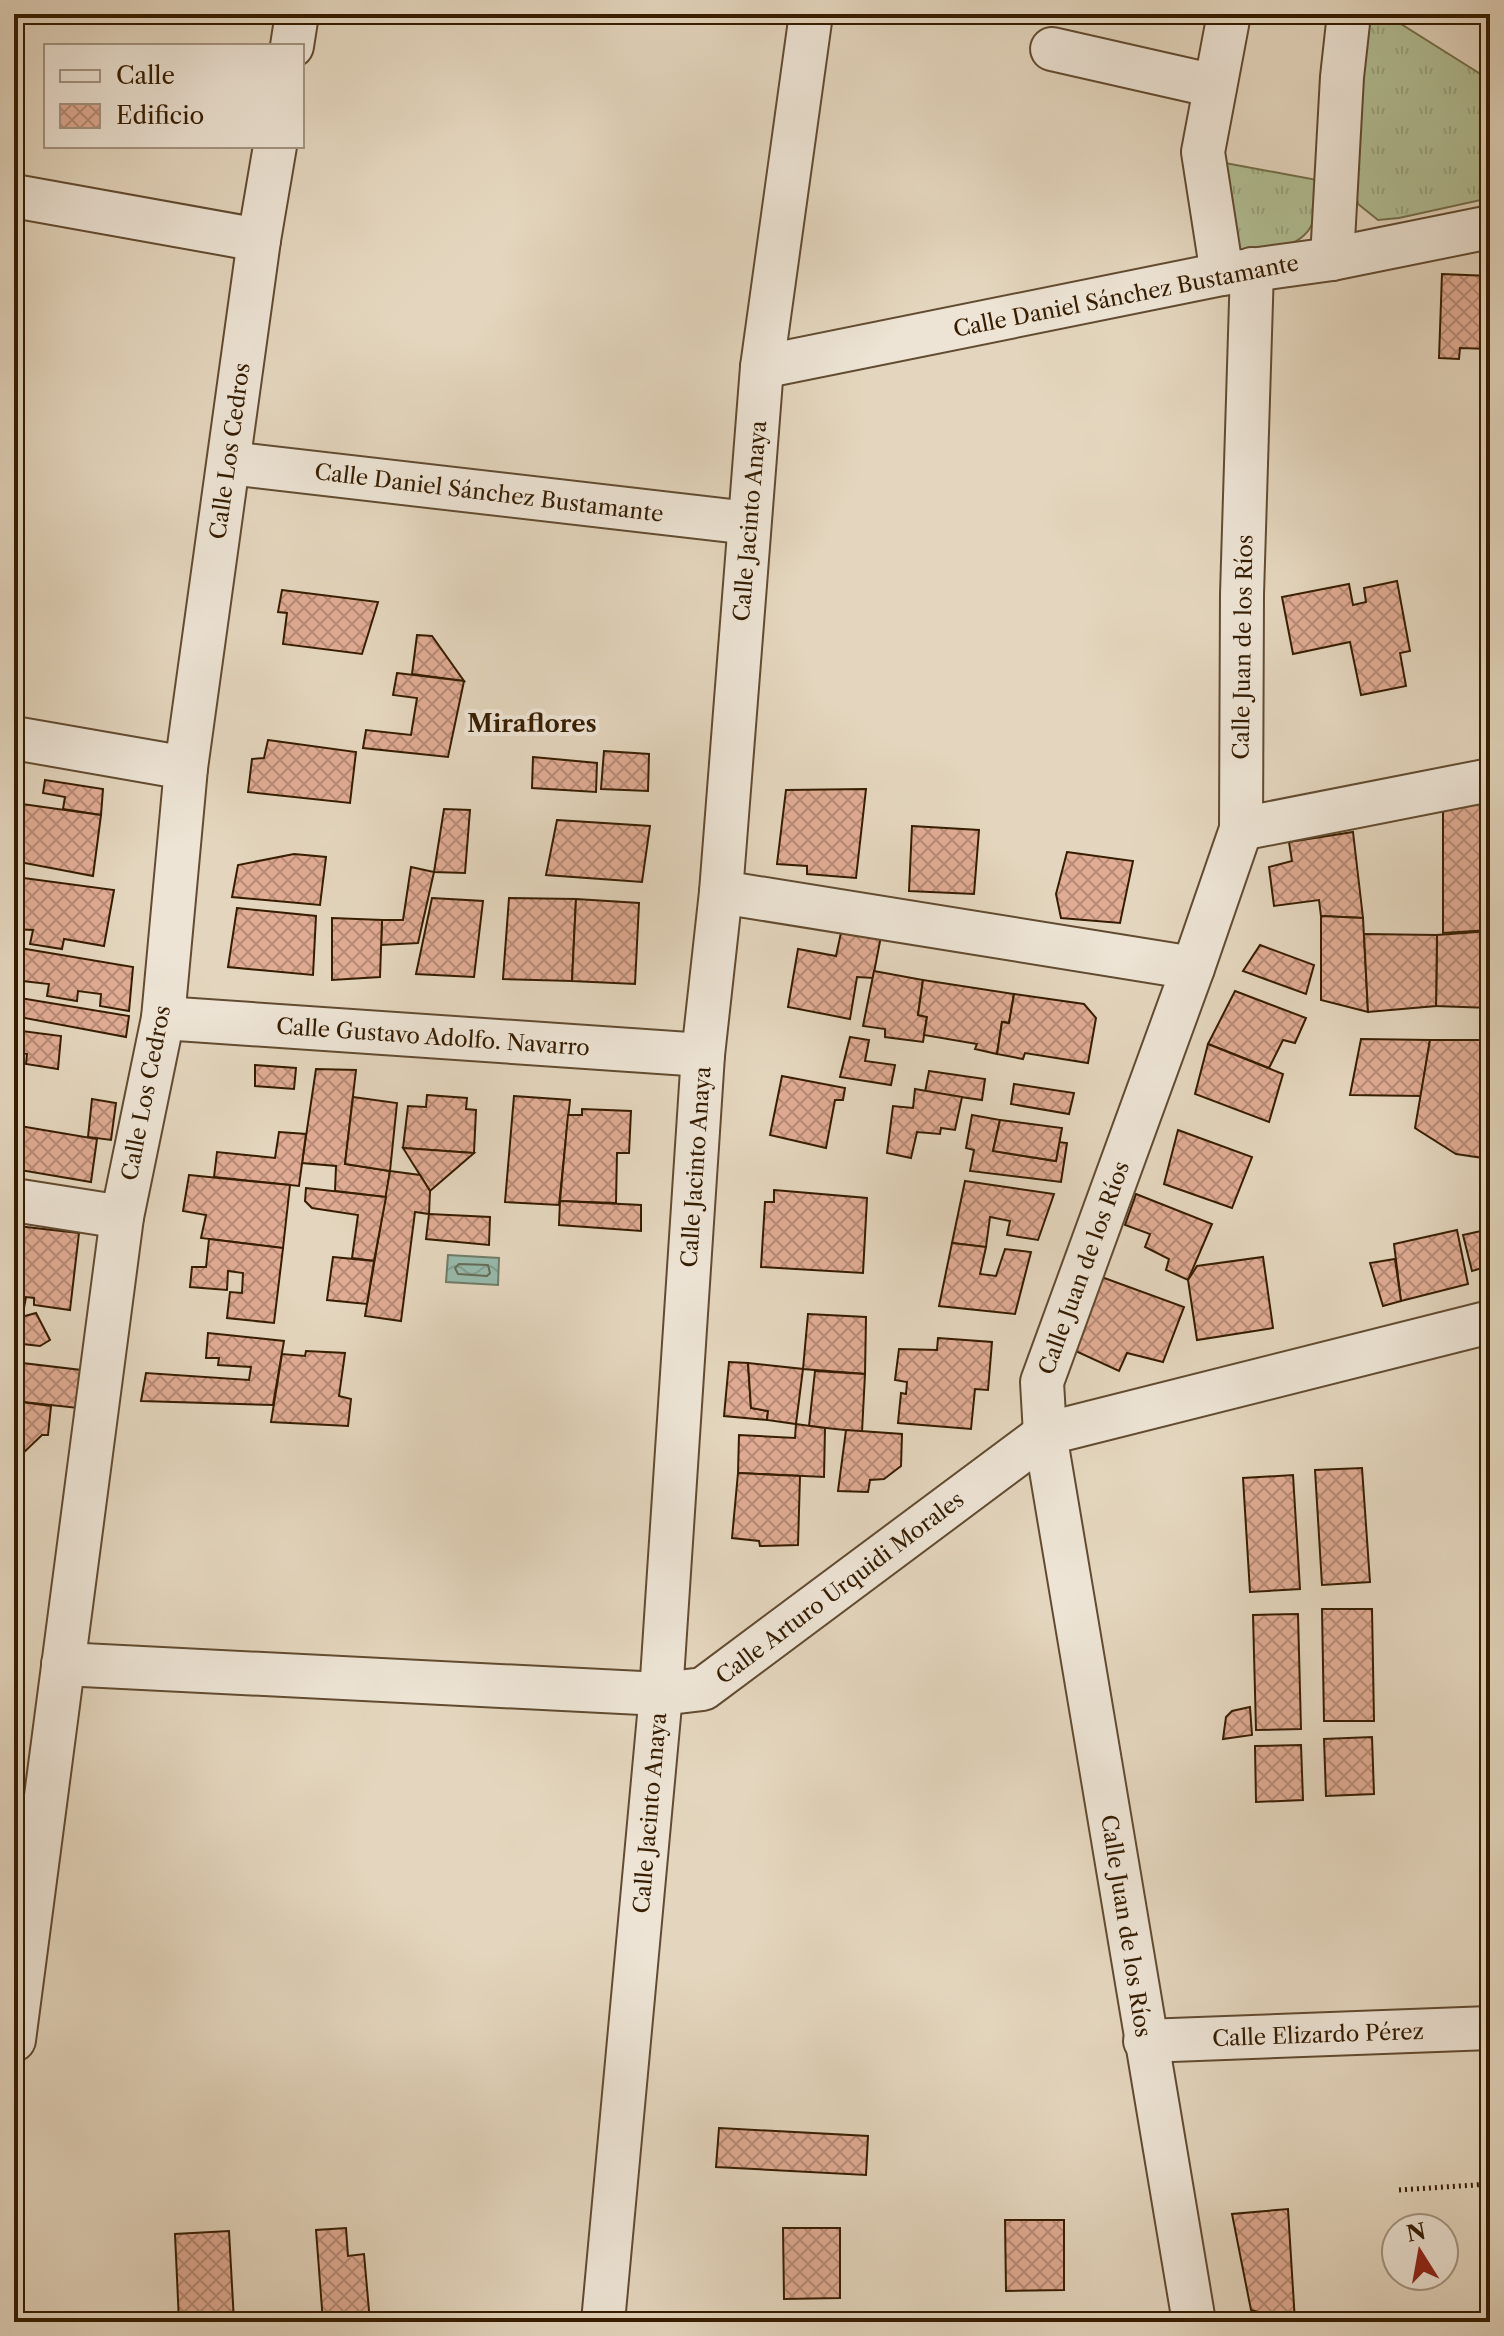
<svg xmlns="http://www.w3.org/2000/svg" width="1504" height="2336" font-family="'Libre Caslon Text',serif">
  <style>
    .grass { fill: url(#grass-tufts); stroke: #746e4a; stroke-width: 2 }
    .water { fill: url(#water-waves); stroke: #707b67; stroke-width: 2 }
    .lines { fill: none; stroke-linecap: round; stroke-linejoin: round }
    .shore { stroke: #666c56; stroke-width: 2 }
    .building { fill: url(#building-cross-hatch); stroke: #361d01; stroke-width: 2 }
    .minor-casing { stroke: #624b30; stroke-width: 46 }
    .path { stroke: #361d01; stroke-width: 5; stroke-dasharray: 2 4; stroke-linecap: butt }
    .minor { stroke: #ede4d5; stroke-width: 42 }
    .labels { text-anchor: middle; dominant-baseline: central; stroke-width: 8; stroke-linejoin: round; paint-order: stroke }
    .street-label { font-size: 22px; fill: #361d01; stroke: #ede4d5 }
    .neighbourhood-label { font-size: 24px; font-weight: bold; fill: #361d01; stroke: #ede4d5 }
  </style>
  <defs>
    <pattern id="grass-tufts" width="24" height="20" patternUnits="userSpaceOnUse" patternTransform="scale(2)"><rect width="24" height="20" fill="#b1be94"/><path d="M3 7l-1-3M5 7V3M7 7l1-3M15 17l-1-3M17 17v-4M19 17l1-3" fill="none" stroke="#99a37e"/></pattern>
    <pattern id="water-waves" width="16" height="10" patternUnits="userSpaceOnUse" patternTransform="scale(2)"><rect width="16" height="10" fill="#97baab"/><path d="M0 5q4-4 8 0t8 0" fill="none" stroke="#839f91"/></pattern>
    <pattern id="building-cross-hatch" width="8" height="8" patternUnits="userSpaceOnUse" patternTransform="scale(2)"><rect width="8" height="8" fill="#e1ac94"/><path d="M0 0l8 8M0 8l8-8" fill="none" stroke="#b78b76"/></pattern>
  </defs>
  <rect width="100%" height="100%" fill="#e4d6be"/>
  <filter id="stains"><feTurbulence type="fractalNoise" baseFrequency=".0025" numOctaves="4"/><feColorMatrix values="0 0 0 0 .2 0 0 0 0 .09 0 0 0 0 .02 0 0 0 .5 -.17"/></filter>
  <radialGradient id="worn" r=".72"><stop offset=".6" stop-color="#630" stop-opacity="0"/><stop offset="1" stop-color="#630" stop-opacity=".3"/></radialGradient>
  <g class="grass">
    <path d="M1364,14H1385L1490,80V198L1399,218L1378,220L1358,204L1354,185Z"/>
    <path d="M1209,160L1317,180C1316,192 1318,208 1314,219C1304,254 1253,251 1223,256Z"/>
  </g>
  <path class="water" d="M448,1255L499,1258L498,1285L446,1282Z"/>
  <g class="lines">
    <path class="shore" d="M459,1264L488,1265L490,1273L487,1276L458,1274L455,1268Z"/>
  </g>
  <g class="building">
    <path d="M1442,274L1490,276V349L1460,348L1459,359L1439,358Z"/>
    <path d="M1397,581L1410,651L1400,653L1406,686L1361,695L1350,642L1293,654L1282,597L1349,584L1353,605L1366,602L1364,588Z"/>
    <path d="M282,590L378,602L362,654L283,644L287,613L278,612Z"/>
    <path d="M417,635L432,636L464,681L412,674Z"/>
    <path d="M397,673L464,681L448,757L363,748L366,730L411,735L417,698L393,695Z"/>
    <path d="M268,740L356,752L350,803L248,792L252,759L264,758Z"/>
    <path d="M604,751L649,754L648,791L601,789Z"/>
    <path d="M533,757L597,763L596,792L532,788Z"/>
    <path d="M45,780L103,789L101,815L63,809L65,797L43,793Z"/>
    <path d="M866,789L856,878L807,874V866L777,864L786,790Z"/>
    <path d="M22,804L101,815L93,876L14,861Z"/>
    <path d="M1443,804H1490V930L1443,933Z"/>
    <path d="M444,809L470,810L465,873L434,872Z"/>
    <path d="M557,820L650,826L642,882L546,875Z"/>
    <path d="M912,826L979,830L974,894L909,891Z"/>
    <path d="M1353,832L1363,918L1321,916L1319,900L1274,906L1269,867L1292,861L1289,842Z"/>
    <path d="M1067,852L1133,861L1120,923L1061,918L1056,894Z"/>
    <path d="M294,854L326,857L320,905L232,897L238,865Z"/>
    <path d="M411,867L434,872L418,943L381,945L382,920H403Z"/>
    <path d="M16,877L114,890L104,946L64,939L62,949L30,944L33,930L14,929Z"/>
    <path d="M432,898L483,901L474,977L416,974Z"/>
    <path d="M509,898L576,899L572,981L503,979Z"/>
    <path d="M576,899L639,903L635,984L572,981Z"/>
    <path d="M237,908L316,916L313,975L228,967Z"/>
    <path d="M1321,916L1363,918L1368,1012L1321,1000Z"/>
    <path d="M332,918L382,920L380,977L332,980Z"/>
    <path d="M842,928L881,936L873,978L857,977L850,1019L788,1007L798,949L836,956Z"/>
    <path d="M1490,931V1008L1436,1006L1437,935Z"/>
    <path d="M1364,934L1437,935L1436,1006L1368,1012Z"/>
    <path d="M1260,945L1314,965L1306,994L1243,971Z"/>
    <path d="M14,947L133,967L129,1011L100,1006L101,994L78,991L77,1001L47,996L49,984L14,980Z"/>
    <path d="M874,971L923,980L918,1015L927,1017L923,1042L885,1037V1029L863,1026Z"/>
    <path d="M923,980L1014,994L1009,1023L1002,1022L997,1054L975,1049L977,1044L924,1035L927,1017L918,1015Z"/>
    <path d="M1235,991L1306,1018L1295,1043L1283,1040L1269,1068L1208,1044Z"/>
    <path d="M1014,994L1084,1004L1096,1018L1088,1063L1025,1053L1023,1059L997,1054L1002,1022L1009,1023Z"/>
    <path d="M14,997L129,1016L126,1037L14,1016Z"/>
    <path d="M14,1030L61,1036L58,1069L26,1064L27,1054L14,1052Z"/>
    <path d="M850,1037L869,1040L865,1061L895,1065L891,1085L840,1077Z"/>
    <path d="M1361,1039L1430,1040L1421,1096L1350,1095Z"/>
    <path d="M1430,1040H1490V1159L1456,1154L1415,1128Z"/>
    <path d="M1208,1044L1283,1074L1269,1122L1195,1094Z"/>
    <path d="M255,1065L296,1068L294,1089L255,1086Z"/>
    <path d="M316,1069L356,1070L345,1164L390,1171L386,1197L335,1191L336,1166L302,1163Z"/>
    <path d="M929,1071L985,1079L982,1100L925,1092Z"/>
    <path d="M782,1076L845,1088L843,1100H835L826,1148L770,1135Z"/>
    <path d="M1014,1084L1074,1093L1069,1114L1011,1104Z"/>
    <path d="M915,1089L962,1097L955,1130L941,1128L940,1134L917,1132L911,1158L887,1153L893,1106L913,1108Z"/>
    <path d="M427,1095L467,1098L466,1109L476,1110L474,1153L403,1148L408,1106L426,1107Z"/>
    <path d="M514,1096L570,1100L559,1205L505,1202Z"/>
    <path d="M353,1097L397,1103L390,1171L345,1164Z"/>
    <path d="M92,1099L116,1103L111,1140L88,1137Z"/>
    <path d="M582,1109L631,1111L629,1153H617L616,1203L560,1201L568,1115H582Z"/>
    <path d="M972,1115L1000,1120L993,1151L1056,1161L1059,1142L1067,1143L1061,1182L970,1171L974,1150L966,1148Z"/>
    <path d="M1000,1120L1062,1128L1056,1161L993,1151Z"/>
    <path d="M14,1125L97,1139L91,1182L14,1169Z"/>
    <path d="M1178,1130L1252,1157L1232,1208L1164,1184Z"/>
    <path d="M279,1132L306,1134L299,1186L214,1177L217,1152L275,1158Z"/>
    <path d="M403,1148L474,1153L430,1191Z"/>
    <path d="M390,1171L420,1175L430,1191L429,1214L415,1212L401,1321L365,1316Z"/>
    <path d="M189,1175L290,1185L283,1248L201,1238L206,1215L183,1211Z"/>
    <path d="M965,1181L1054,1194L1038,1240L1007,1235L1010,1221L990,1217L986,1247L952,1243Z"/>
    <path d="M306,1188L386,1197L374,1261L352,1258L358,1215L312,1208L305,1201Z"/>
    <path d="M774,1190L867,1198L863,1273L761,1267L765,1202H774Z"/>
    <path d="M1136,1194L1212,1224L1188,1280L1166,1270L1169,1259L1145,1247L1150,1234L1125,1225Z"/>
    <path d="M560,1201L641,1205V1231L559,1225Z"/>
    <path d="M429,1214L490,1217L489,1245L426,1239Z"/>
    <path d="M17,1226L79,1233L70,1310L34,1305V1298L26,1297L24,1308L14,1307V1244Z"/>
    <path d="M1490,1229V1271L1489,1266L1472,1271L1463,1235Z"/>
    <path d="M1457,1230L1468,1284L1401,1301L1394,1244Z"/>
    <path d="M209,1239L283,1248L274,1323L227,1318L230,1292L242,1293L243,1273L228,1271L227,1290L190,1287L192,1267H206Z"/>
    <path d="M952,1243L986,1247L980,1274L996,1276L1005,1249L1031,1252L1015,1314L939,1306Z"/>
    <path d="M333,1257L374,1261L367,1304L327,1300Z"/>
    <path d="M1263,1257L1273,1328L1197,1340L1188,1280L1197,1266Z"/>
    <path d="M1395,1259L1401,1301L1383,1306L1370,1263Z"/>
    <path d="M1096,1275L1184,1307L1163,1362L1127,1353L1119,1371L1069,1348Z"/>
    <path d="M36,1313L50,1340L40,1346L14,1343V1319Z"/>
    <path d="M808,1314L866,1317L865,1374L803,1369Z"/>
    <path d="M208,1333L284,1341L273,1405L141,1401L146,1373L249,1380L251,1367L218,1365L219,1358H206Z"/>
    <path d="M938,1338L992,1342L988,1390L975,1389L971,1429L898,1423L901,1393L906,1394L907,1382L895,1380L899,1349L937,1350Z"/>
    <path d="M306,1351L345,1353L339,1396L351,1399L348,1426L271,1422L282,1354L305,1356Z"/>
    <path d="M14,1362L81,1370L78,1408L14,1401Z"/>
    <path d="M729,1362L748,1363L751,1408L768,1411L767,1420L724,1416Z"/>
    <path d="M748,1363L803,1369L796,1424L767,1420L768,1411L751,1408Z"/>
    <path d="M815,1371L865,1374L862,1432L809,1426Z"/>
    <path d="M14,1401L51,1406L48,1435H42L18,1458L14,1457Z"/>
    <path d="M796,1424L825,1428L824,1477L738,1473L739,1435L795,1438Z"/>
    <path d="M846,1430L902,1434L901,1466L884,1479L870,1480L868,1492L838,1491Z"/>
    <path d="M1362,1468L1370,1582L1322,1585L1315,1470Z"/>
    <path d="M738,1473L800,1476L798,1545L760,1546L759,1541L732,1538Z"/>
    <path d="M1293,1475L1300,1589L1250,1592L1243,1478Z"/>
    <path d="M1322,1609H1372L1374,1721H1324Z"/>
    <path d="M1298,1614L1301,1729L1256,1730L1253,1615Z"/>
    <path d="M1250,1707L1252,1735L1223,1739L1226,1717L1232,1711Z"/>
    <path d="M1372,1737L1374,1794L1326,1796L1324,1739Z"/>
    <path d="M1301,1745L1303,1800L1256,1802L1255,1746Z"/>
    <path d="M719,2128L868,2136L866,2175L716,2167Z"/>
    <path d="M1288,2209L1295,2322L1251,2310L1232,2214Z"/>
    <path d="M1005,2220H1064V2290L1006,2291Z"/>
    <path d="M346,2228L348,2256L364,2254L370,2322H323L316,2230Z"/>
    <path d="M783,2228H840V2298L784,2299Z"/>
    <path d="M229,2231L234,2322H179L175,2234Z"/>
  </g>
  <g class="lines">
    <defs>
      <g id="minor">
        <path d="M292,46L297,14"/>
        <path d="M1052,49L1215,86"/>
        <path d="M14,196L259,240"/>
        <path d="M1332,259L1342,77L1349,14"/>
        <path d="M1222,274L1203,152L1229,14"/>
        <path d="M762,367L1222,274L1332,259L1490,227"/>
        <path d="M229,463L749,523"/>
        <path d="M14,738L186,768"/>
        <path d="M1241,829L1490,780"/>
        <path d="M721,892L1193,968"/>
        <path d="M163,1018L703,1055"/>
        <path d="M14,1200L122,1217"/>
        <path d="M63,1664L661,1694L703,1689L1045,1434L1490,1322"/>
        <path d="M14,2040L122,1217L163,1018L186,768L259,240L275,146"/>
        <path d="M1145,2041L1490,2028"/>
        <path d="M603,2322L661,1694L703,1055L721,892L762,367L811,14"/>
        <path d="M1194,2322L1045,1434L1042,1382L1193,968L1241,829L1242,594L1252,269"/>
      </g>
    </defs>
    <use href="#minor" class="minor-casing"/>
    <path class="path" d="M1399,2190L1490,2184"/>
    <use href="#minor" class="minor"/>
  </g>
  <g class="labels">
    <g class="street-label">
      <text transform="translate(1126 296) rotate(-11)">Calle Daniel Sánchez Bustamante</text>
      <text transform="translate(230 451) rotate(-82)">Calle Los Cedros</text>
      <text transform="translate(489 493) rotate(7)">Calle Daniel Sánchez Bustamante</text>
      <text transform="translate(750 521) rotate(-85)">Calle Jacinto Anaya</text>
      <text transform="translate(1243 647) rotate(-89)">Calle Juan de los Ríos</text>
      <text transform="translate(433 1037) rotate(4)">Calle Gustavo Adolfo. Navarro</text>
      <text transform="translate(146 1093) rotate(-79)">Calle Los Cedros</text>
      <text transform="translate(696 1167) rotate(-86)">Calle Jacinto Anaya</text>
      <text transform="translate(1084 1268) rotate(-70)">Calle Juan de los Ríos</text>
      <text transform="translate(840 1588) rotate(-37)">Calle Arturo Urquidi Morales</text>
      <text transform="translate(650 1813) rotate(-85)">Calle Jacinto Anaya</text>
      <text transform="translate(1126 1926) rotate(81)">Calle Juan de los Ríos</text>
      <text transform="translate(1318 2035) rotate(-2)">Calle Elizardo Pérez</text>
    </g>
    <g class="neighbourhood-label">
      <text x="532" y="723">Miraflores</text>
    </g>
  </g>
  <rect width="1504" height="2336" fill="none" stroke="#e4d6be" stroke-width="48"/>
  <rect x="16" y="16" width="1472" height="2304" fill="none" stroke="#361d01" stroke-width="4"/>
  <rect x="24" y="24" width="1456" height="2288" fill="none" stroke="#361d01" stroke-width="2"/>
  <rect x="44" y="44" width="260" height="104" fill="#ede4d5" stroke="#a49480" stroke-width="2"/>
  <rect x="60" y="70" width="40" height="12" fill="#ede4d5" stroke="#a49480" stroke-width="2"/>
  <text x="116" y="84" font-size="24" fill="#361d01">Calle</text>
  <rect x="60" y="104" width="40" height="24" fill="url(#building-cross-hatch)" stroke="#a49480" stroke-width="2"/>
  <text x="116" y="124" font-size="24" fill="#361d01">Edificio</text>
  <g transform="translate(1420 2252) rotate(349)"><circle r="38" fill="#ede4d5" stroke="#a49480" stroke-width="2"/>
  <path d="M0-6L14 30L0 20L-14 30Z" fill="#8f2418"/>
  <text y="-12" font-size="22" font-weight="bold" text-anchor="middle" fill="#361d01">N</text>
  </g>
  <rect width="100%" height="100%" filter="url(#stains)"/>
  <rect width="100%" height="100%" fill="url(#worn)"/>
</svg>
